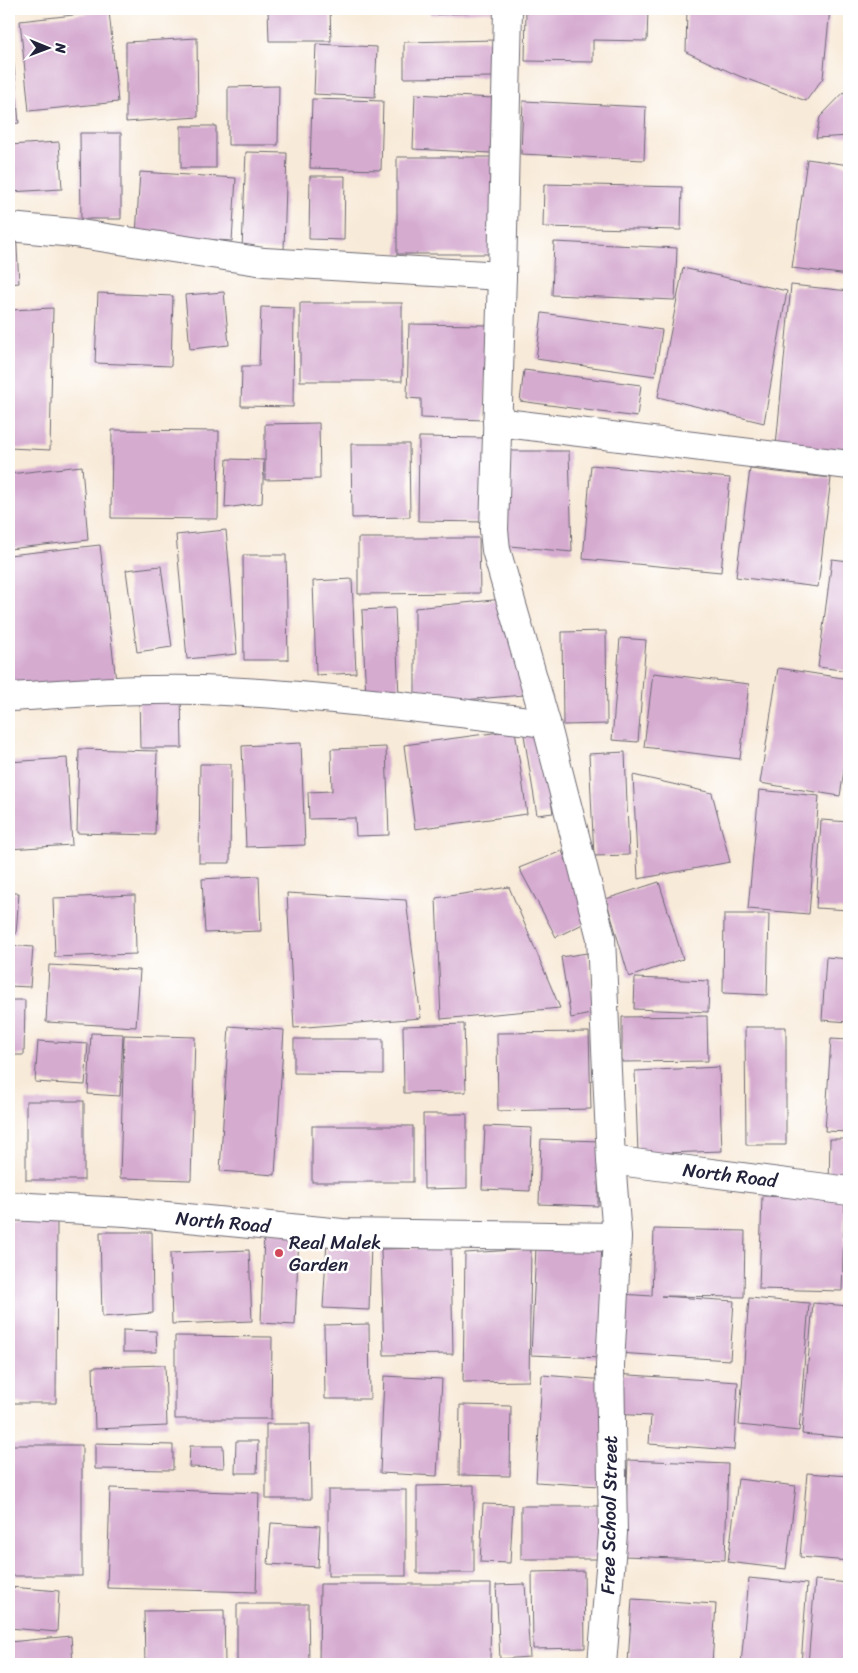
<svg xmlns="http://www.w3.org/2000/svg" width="858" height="1673" font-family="Sriracha,sans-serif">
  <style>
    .building { fill: #d5abd0 }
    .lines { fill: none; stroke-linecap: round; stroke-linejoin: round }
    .minor-casing { stroke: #6d6872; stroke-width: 30 }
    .minor { stroke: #fff; stroke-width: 28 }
    .poi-dot { fill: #d1495b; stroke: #fff; stroke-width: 2 }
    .labels { text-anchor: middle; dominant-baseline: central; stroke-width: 5; stroke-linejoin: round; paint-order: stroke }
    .street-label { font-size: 19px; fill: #22223b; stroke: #fff }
    .poi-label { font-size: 19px; fill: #22223b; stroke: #fff; text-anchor: start }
  </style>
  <rect width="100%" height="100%" fill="#fff"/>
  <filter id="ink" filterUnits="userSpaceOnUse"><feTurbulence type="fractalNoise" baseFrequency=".02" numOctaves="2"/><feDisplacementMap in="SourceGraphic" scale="10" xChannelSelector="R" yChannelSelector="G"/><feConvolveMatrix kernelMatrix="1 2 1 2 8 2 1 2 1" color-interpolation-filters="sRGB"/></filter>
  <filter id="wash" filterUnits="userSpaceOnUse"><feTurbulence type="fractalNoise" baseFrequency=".0096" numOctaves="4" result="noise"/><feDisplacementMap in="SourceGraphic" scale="20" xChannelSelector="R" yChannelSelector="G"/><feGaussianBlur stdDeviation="1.12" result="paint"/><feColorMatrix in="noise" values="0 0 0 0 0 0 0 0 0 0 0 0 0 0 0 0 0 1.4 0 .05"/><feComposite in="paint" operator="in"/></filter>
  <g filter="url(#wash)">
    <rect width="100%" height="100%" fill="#f8ead8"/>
    <g id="blocks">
      <g class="building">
        <path d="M268,9H330L331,41H269Z"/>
        <path d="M431,9H494V11L431,15Z"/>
        <path d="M526,9H648L647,41L593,40V62L525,61Z"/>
        <path d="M687,9H830L823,78L806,101L739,76L686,52Z"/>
        <path d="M109,11L118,102L29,111L20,21Z"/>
        <path d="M197,38L198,117L126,122V42Z"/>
        <path d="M495,40V77L404,78V42Z"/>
        <path d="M316,44L377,47L375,97L314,94Z"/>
        <path d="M13,56L19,123L9,124V57Z"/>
        <path d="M279,86L278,145H228V87Z"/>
        <path d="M849,87V136L816,138L820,117Z"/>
        <path d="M415,94L494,98L491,153L413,149Z"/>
        <path d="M312,99L383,101L381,170L310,168Z"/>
        <path d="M523,101L646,107L644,160L521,154Z"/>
        <rect x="181" y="126" width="35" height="42"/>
        <path d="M80,133H121V219H81Z"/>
        <path d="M59,142L62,189L9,192V145Z"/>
        <path d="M246,152L287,153L284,250L242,249Z"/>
        <rect x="397" y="157" width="97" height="97"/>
        <path d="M807,159L849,165V275L792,268Z"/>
        <path d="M140,172L236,178L232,241L136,235Z"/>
        <path d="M310,176H345L344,240L309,239Z"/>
        <path d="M544,184L682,187L681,230L543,227Z"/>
        <path d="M16,230L19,283L9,284V231Z"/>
        <path d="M554,242L677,248L675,300L552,295Z"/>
        <path d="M683,268L787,291L764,423L658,397Z"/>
        <path d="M791,285L849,291V453L776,446Z"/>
        <path d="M224,292L229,345L190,349L185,295Z"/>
        <path d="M98,293L173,296L171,366L95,363Z"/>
        <rect x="300" y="303" width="102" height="78"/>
        <path d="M261,307L294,308L293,407L241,406L242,366H259Z"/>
        <path d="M53,308L50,450L9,448V310Z"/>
        <path d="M542,313L662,330L655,376L536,359Z"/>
        <path d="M409,324L488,325L485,420L421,418V399L407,398Z"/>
        <path d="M524,370L641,385L637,417L520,401Z"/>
        <path d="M319,423L320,479L265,480V424Z"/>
        <path d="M112,430L219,431L218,519L111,518Z"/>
        <path d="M419,437L487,438L485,522L418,521Z"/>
        <path d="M351,444H409L410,517L352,518Z"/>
        <path d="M502,451H569L572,552L500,545Z"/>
        <path d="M227,459L264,460L262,503L225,508Z"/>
        <path d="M591,465L730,478L721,572L583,559Z"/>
        <path d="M82,466L88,540L9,549V474Z"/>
        <path d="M750,469L831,478L818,587L736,577Z"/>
        <path d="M226,530L237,654L187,659L176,535Z"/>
        <path d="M358,538H479L480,593L358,594Z"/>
        <path d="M100,545L116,681L9,694V555Z"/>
        <path d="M243,555H286L288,660H244Z"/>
        <path d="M832,559L849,561V671L818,667Z"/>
        <path d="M161,566L172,647L137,652L126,570Z"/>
        <path d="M352,579L356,673L316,675L313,581Z"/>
        <path d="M503,599L524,695L415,704V608Z"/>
        <path d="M395,608L399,696L366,698L362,610Z"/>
        <path d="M606,631L607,724L563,725L562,632Z"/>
        <path d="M620,638L646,640L638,742L612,740Z"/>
        <path d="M778,668L849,679V738L840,796L760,783Z"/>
        <path d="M653,673L749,684L740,759L644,747Z"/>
        <path d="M139,693H181L182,748H140Z"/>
        <path d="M539,727L553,813L537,815L523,729Z"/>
        <path d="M515,730L527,814L415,829L404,745Z"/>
        <path d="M301,743L305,845L246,847L242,746Z"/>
        <path d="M386,747L389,835L356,836L355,818L309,819L308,792L332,791L331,749Z"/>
        <path d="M79,749L157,751L155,835L77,833Z"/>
        <path d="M625,752L629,855L594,856L589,754Z"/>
        <path d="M67,758L72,845L9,849V762Z"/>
        <path d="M200,764H231L230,863H199Z"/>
        <path d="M633,775L712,793L730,862L638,879Z"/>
        <path d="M759,790L819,796L809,914L748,909Z"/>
        <path d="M821,820L849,822V910L816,908Z"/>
        <path d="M562,851L591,920L556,937L519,868Z"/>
        <path d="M259,876L261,931L205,933L202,879Z"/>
        <path d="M659,882L683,959L629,977L606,899Z"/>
        <path d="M509,887L560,1008L441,1019L436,898Z"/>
        <path d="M9,893H19L16,934H9Z"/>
        <path d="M287,893L406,900L421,1018L294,1028Z"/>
        <path d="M135,895L136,954L55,957L53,898Z"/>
        <path d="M724,914H769L767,995L723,993Z"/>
        <path d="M9,945L33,947L30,987L9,986Z"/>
        <path d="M587,953L596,1013L571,1018L561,957Z"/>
        <path d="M826,957L849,959V1022L822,1020Z"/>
        <path d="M49,965L140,970L136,1027L46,1022Z"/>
        <path d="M635,978L709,981L708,1012L634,1009Z"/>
        <path d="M9,1000H25L24,1055H9Z"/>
        <path d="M707,1016L708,1061L622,1062V1017Z"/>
        <path d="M464,1024L466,1092L404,1093L403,1026Z"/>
        <path d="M229,1026L284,1030L275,1175L220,1171Z"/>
        <path d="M745,1027H786V1145H746Z"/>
        <path d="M589,1032L591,1109L498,1111L497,1033Z"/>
        <path d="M91,1033L123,1034L120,1096L88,1094Z"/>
        <path d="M124,1035L195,1037L191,1180L120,1178Z"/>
        <path d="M294,1039H383V1074L294,1073Z"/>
        <path d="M831,1039L849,1040V1132L825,1131Z"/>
        <path d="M38,1041L88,1044L85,1085L35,1082Z"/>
        <path d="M719,1067L722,1151L638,1154L635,1071Z"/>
        <rect x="26" y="1101" width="58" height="79"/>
        <path d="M423,1114H467V1188L424,1189Z"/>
        <rect x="312" y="1126" width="101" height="56"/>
        <path d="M485,1126L532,1128L530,1191L482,1189Z"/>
        <path d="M541,1139L599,1141L598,1206L539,1204Z"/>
        <path d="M830,1139H849V1187H829Z"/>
        <path d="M762,1196L845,1199L842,1291L759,1289Z"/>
        <path d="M9,1220H57L56,1403H9Z"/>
        <path d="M654,1229L745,1231L744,1297L661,1296L734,1301L730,1360L617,1353L620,1294L652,1296Z"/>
        <path d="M100,1232H152L153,1313L102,1317Z"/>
        <path d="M264,1233L299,1234L295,1325L261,1323Z"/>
        <path d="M327,1241L371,1243L369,1310L323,1308Z"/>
        <path d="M451,1247L453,1354L384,1355L381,1249Z"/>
        <path d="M536,1247L607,1250L603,1358L531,1355Z"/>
        <path d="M531,1249L529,1381L463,1382L465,1253Z"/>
        <path d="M249,1250L252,1321L172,1324L170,1253Z"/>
        <path d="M749,1298L809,1303L799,1431L739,1425Z"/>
        <path d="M813,1303L849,1306V1438L802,1434Z"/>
        <path d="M369,1324L370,1399H325L324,1325Z"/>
        <path d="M123,1330L156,1331L157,1352H123Z"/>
        <path d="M175,1336L272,1337L271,1419H175Z"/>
        <path d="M165,1365L167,1426L95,1429L93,1367Z"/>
        <path d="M615,1374L738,1382L734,1450L649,1444L651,1416L612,1414Z"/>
        <path d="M542,1375L606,1380L599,1486L536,1482Z"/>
        <path d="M384,1376L442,1379L437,1476L380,1473Z"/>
        <path d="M460,1405L511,1406L510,1476L459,1475Z"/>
        <path d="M266,1424H310L311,1499H266Z"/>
        <path d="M236,1441H258L257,1473H235Z"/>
        <path d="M95,1443L173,1445V1470L95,1469Z"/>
        <rect x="9" y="1445" width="73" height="131"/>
        <path d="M190,1446H223L224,1468L189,1467Z"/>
        <path d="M628,1460L728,1464L725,1560L624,1556Z"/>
        <path d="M807,1473L849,1476V1561L800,1557Z"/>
        <path d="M738,1479L796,1486L786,1569L728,1562Z"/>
        <path d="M474,1485V1573H417V1486Z"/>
        <path d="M110,1488L259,1493L256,1592L107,1588Z"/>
        <rect x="328" y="1490" width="78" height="86"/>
        <path d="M483,1504L513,1505L510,1563L480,1562Z"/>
        <rect x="521" y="1506" width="80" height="53"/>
        <path d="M271,1523L320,1526L318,1567L268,1564Z"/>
        <path d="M584,1571L585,1648L533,1649L532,1572Z"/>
        <path d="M749,1578L807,1584L801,1664H741Z"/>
        <path d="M815,1580L849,1583V1664H808Z"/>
        <path d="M320,1584H491L490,1664H319Z"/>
        <path d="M525,1584L530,1657L500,1659L496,1585Z"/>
        <path d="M10,1587L59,1591L57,1632L9,1628Z"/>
        <path d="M632,1599L716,1604L712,1664H628Z"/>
        <path d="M237,1604H308L309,1664H237Z"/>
        <path d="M224,1610L225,1664H145L144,1611Z"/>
        <path d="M71,1636L73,1664H9V1642Z"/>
      </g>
    </g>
  </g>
  <g filter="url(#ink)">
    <use href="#blocks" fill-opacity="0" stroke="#6d6872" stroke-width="1"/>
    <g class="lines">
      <defs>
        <g id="minor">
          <path d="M508,9L502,276L494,530L496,550L546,723L601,938L611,1160L617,1237L610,1365L613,1533L602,1664"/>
          <path d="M9,227L74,233L264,262L502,276"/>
          <path d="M497,422L849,465"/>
          <path d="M9,697C80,693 153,687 225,691C332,696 439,711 546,723"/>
          <path d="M611,1160L849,1191"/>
          <path d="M9,1206L126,1212L342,1233L617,1237"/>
        </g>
      </defs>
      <use href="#minor" class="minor-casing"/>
      <use href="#minor" class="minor"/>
    </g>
  </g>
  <circle class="poi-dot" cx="279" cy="1253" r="5"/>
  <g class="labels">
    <g class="street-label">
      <text transform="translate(730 1175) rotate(7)">North Road</text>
      <text transform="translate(223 1222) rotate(5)">North Road</text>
      <text transform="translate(609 1515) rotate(-89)">Free School Street</text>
    </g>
    <g class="poi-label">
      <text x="289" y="1242">Real Malek<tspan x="289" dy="22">Garden</tspan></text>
    </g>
  </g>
  <rect width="858" height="1673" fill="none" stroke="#fff" stroke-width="30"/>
  <g transform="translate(48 48) rotate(91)" stroke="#ffffff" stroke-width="4" paint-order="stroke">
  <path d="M0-4L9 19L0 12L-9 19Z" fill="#22223b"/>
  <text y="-8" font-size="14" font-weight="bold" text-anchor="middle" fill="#22223b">N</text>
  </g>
</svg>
